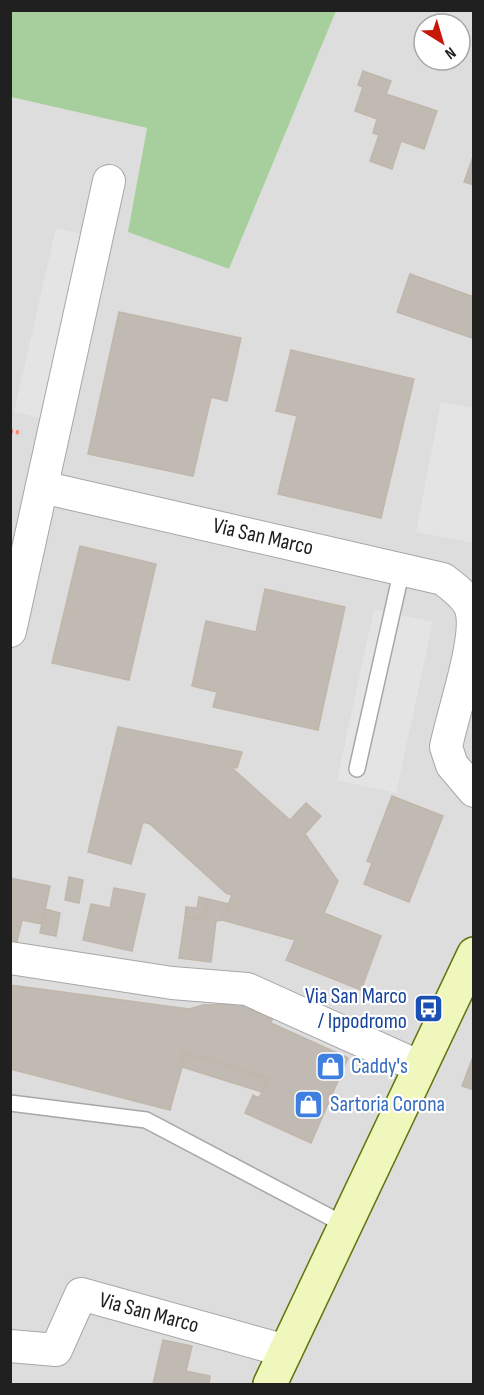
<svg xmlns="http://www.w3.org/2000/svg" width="484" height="1395" font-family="'Sofia Sans Condensed',sans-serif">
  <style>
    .residential { fill: #dedddd; fill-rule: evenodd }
    .forest { fill: #a7ce9d }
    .parking { fill: #e4e4e4 }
    .building { fill: #c1bab3; stroke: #c1b6aa; stroke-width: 1.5 }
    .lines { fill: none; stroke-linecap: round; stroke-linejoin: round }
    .lane-casing { stroke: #a7a7a7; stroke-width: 18 }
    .street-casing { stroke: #a7a7a7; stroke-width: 34 }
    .secondary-casing { stroke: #607509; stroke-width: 36 }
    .path { stroke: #f58b73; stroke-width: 4; stroke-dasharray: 3 3; stroke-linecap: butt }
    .lane { stroke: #fff; stroke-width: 15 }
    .street { stroke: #fff; stroke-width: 32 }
    .secondary { stroke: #f0f7bd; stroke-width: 33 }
    .labels { text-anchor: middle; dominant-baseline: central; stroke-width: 4.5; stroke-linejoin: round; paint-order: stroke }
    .street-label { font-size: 22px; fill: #202020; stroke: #fff }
    .transit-label { font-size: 22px; fill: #164399; stroke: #fff; text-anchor: end }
    .shop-label { font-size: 22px; fill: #366cbe; stroke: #fff; text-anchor: start }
  </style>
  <rect width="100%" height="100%" fill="#f0eee7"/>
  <path class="residential" d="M336,11H473V1384H11V97L147,128L129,232L229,269ZM424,24H460V60H424Z"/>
  <path class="forest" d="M11,10L336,11L229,269L128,232L147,128L11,97Z"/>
  <g class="parking">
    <path d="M56,228L82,234L40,418L14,412Z"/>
    <path d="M441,402L473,408V543L416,532Z"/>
    <path d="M374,609L433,622L396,793L337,780Z"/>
  </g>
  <g class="building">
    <path d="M363,71L391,81L386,94L437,111L424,149L401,141L392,169L370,161L379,135L373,133L377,119L355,111L363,87L358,85Z"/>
    <path d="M474,154V185L464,182Z"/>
    <path d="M410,274L474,297L472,338L397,312Z"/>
    <path d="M119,312L241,338L227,401L211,397L193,476L88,454Z"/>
    <path d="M291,350L414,379L381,518L278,494L297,416L276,411Z"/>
    <path d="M80,546L156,564L129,680L52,663Z"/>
    <path d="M265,589L345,607L318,730L213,707L217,692L192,686L206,621L256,632Z"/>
    <path d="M118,727L242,752L237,768L231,767L290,820L306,803L321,816L305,834L338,881L324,913L381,936L361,990L286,960L295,940L222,920L232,895L226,893L150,824L143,822L131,864L88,852Z"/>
    <path d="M392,796L443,816L409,902L364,884L372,863L367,861Z"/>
    <path d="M69,877L83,880L79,903L65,900Z"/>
    <path d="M10,878L50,886L42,924L22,920L16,946L10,945Z"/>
    <path d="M114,888L145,894L132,951L83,940L91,904L110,908Z"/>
    <path d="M199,897L208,899L205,920L185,917L186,907L197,908Z"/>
    <path d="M208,899L229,904L222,920L216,921L211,962L179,958L185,917L205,920Z"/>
    <path d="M45,909L60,913L56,936L40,933Z"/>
    <path d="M10,985L189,1009L203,1005L239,1004L273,1017L271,1023L348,1058L311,1143L245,1113L253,1095L259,1098L268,1079L183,1052L182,1067L170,1110L10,1069Z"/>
    <path d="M183,1052L268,1079L262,1092L182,1067Z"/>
    <path d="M474,1054V1090L462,1086Z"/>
    <path d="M163,1340L192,1346L186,1371L210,1376L209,1384H153Z"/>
  </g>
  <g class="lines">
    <defs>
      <g id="lane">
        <path d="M357,769L402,569"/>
        <path d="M10,1103L146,1120L345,1225"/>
      </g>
      <g id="street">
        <path d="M42,487L443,579C453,587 467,596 471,609C480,637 452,715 446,747L452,765L474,791"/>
        <path d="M10,631L109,181"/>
        <path d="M10,958L172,983L247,989L420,1067"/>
        <path d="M10,1346L56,1350L81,1294L286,1351"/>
      </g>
      <path id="secondary" d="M270,1384L474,954"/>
    </defs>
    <use href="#lane" class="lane-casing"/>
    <use href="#street" class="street-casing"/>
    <use href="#secondary" class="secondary-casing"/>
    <path class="path" d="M10,431L22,433"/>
    <use href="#lane" class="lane"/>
    <use href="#street" class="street"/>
    <use href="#secondary" class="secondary"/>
  </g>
  <defs>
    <symbol id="bus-square" viewBox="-11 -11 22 22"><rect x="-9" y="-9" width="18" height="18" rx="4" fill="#1a4fb4" stroke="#fff"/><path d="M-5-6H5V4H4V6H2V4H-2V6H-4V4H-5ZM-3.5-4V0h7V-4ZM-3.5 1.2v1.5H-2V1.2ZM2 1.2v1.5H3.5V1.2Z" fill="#fff"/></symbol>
    <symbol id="shop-square" viewBox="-11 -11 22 22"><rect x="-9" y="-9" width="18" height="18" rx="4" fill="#3f7fe0" stroke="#fff"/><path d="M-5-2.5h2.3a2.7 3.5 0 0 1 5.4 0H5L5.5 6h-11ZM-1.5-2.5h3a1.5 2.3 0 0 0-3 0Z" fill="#fff"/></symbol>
  </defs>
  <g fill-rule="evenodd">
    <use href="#bus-square" x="412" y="992" width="33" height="33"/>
    <use href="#shop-square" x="314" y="1050" width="33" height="33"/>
    <use href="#shop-square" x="292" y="1088" width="33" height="33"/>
  </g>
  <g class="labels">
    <g class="street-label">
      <text transform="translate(263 537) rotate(13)">Via San Marco</text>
      <text transform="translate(149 1313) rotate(15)">Via San Marco</text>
    </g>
    <g class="transit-label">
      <text x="407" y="996">Via San Marco<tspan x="407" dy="25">/ Ippodromo</tspan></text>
    </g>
    <g class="shop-label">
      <text x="351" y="1066">Caddy's</text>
      <text x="330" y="1104">Sartoria Corona</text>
    </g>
  </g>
  <rect width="484" height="1395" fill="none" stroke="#202020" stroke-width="24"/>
  <g transform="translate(442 42) rotate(143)"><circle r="28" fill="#ffffff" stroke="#a6a6a6" stroke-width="1.5"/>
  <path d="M0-4.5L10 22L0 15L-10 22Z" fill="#c91707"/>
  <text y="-9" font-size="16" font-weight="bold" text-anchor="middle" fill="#202020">N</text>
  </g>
</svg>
